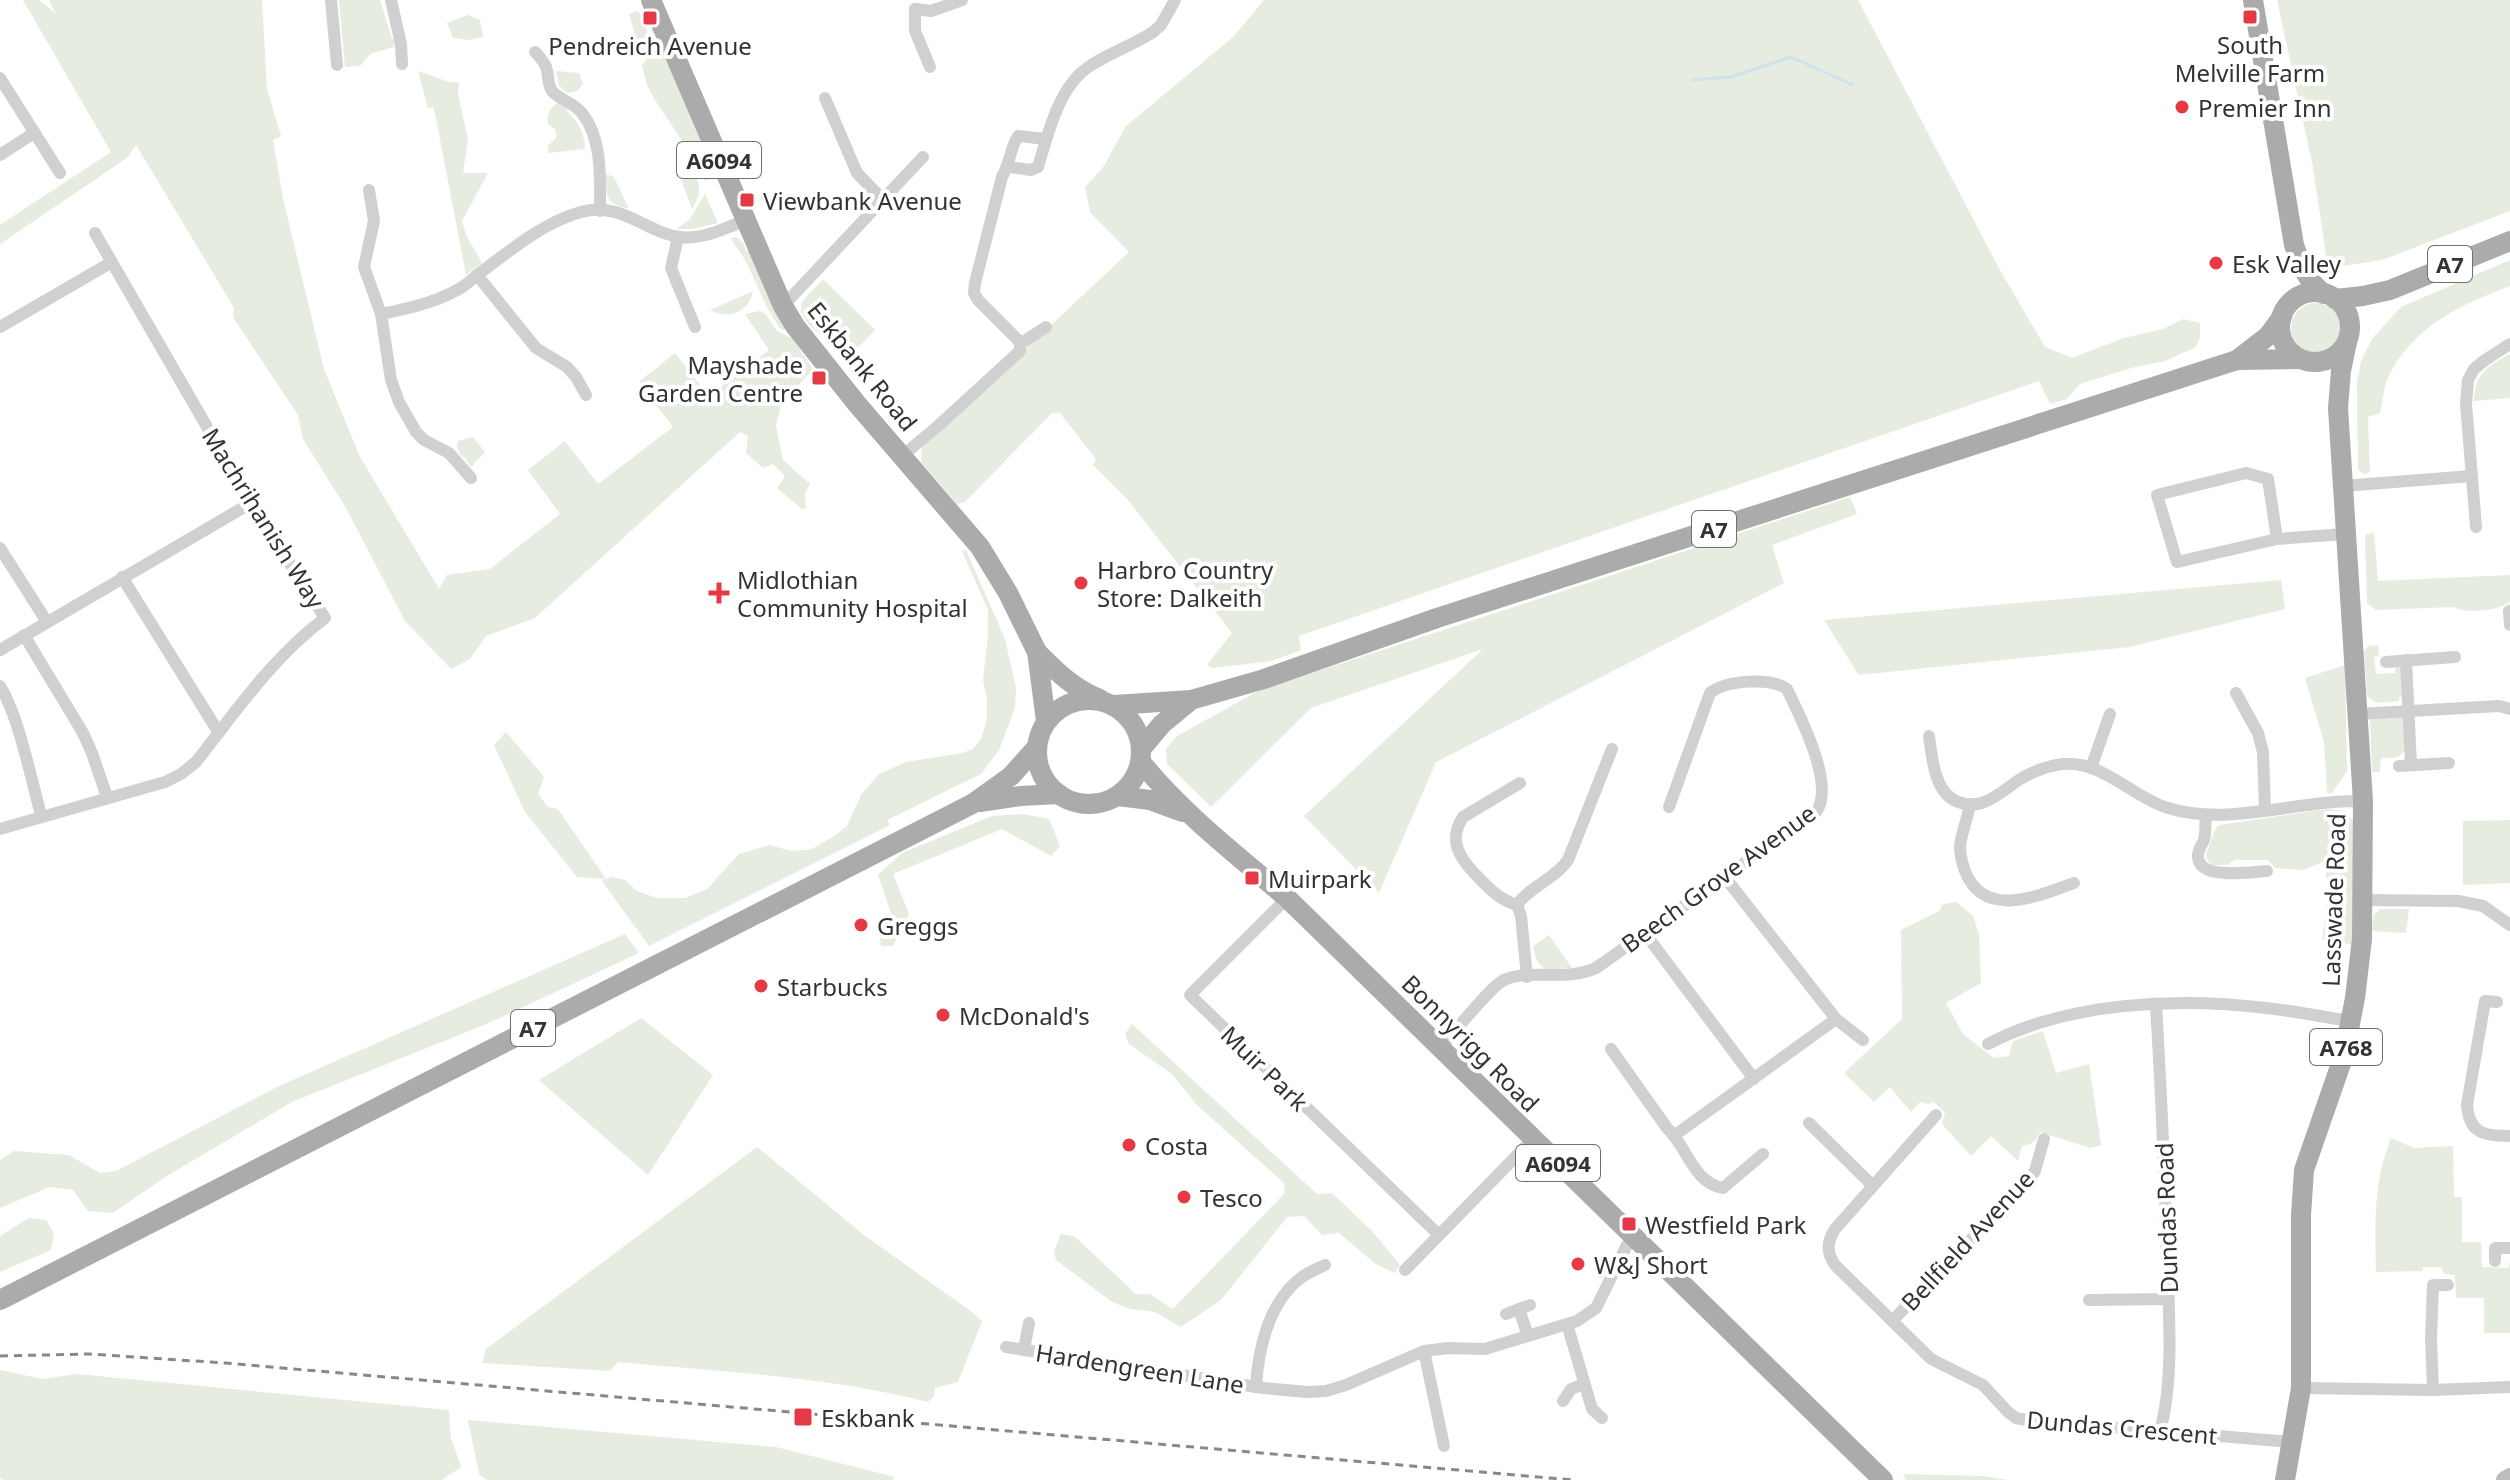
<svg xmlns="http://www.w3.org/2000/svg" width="2510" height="1480" font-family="'Noto Sans',sans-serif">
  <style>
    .green { fill: #e6ecdf }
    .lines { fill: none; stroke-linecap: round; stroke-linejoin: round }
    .stream { stroke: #cfe2ee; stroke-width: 3 }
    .minor { stroke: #d0d0d0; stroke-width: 12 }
    .secondary { stroke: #bdbdbd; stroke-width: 18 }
    .primary { stroke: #ababab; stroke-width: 20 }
    .rail { stroke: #888; stroke-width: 3; stroke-dasharray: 8 6; stroke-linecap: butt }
    .poi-dot { fill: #e63946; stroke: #fff; stroke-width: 3 }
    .labels { text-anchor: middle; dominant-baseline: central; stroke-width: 8; stroke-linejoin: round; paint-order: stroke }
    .shield { fill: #fff; stroke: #707070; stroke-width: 2 }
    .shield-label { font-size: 22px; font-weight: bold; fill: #333 }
    .poi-label { font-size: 24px; fill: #333; stroke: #fff; text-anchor: start }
    .street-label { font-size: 24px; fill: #333; stroke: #fff }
  </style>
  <rect width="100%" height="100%" fill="#fff"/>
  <g class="green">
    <path d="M23,0H39L56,14L49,0H262L267,89L281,136L273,140L283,199L324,369L360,457L439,589L447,575L490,569L560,514L528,470L565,441L598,484L673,427L639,382L675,353L709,396L769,350L745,314L760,311L766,314L776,330L793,339L813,369L781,405L776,426L783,460L810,484L805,493L806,508L802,509L777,488L785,476L773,464L763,468L746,453L748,436L740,432L535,618L486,636L470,659L451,669L405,621L346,508L303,439L298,415L233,317L234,308L136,145L127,158L0,244V225L111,152Z"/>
    <path d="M339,0H380L392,39H397L394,47L370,54L360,66L345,67Z"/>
    <path d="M1264,0H1858L2001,272L2045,347L2072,358L2124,338L2163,329L2183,319L2200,323V337L2196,347L2165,361L2131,368L2080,384L2067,399L2050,404L2039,381L1299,636L1301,650L1272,661L1213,668L1207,665L1232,633L1128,500L1093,465L1096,459L1060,413H1052L965,502L957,504L921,462L922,446L1129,252L1090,212L1085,187L1102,169L1126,126L1233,37Z"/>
    <path d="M2277,0H2510V211L2382,260L2328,268L2313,167Z"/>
    <path d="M635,11L639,12C647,29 655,43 642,60L629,14Z"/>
    <path d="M468,15L480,20L483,37L469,40L453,38L447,23Z"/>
    <path d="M652,21L718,176L705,181L695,160L653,97L647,85L642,65C654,52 656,39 649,22Z"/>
    <path d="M418,71L449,82H459L458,95L468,139L463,173H488L462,221L467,237L482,263L466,275L436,118L433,107L428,108Z"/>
    <path d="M556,71L579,73L583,84L577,91L567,93L559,85Z"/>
    <path d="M557,103L567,106V111C579,123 584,132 585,149L548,153V146L556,138V130L548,124C547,114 549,109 557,103Z"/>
    <path d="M687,157C697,176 706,189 692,209L675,163Z"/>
    <path d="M606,174L614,177L629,209C604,203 607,197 606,174Z"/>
    <path d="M705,194L718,223L692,229H677L690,219Z"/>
    <path d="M736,237L743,243L746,251L750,250L786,329L782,330C765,310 758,284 745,260C741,252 734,246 731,238Z"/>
    <path d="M2510,260V286C2461,305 2419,323 2391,371C2384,383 2383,399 2380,413L2368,417L2370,472L2365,474L2358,470L2357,383L2361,361L2372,339L2401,307Z"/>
    <path d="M823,279L875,330L846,360L834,345L809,325L801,312V303Z"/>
    <path d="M753,291C748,313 729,320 710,310Z"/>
    <circle cx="2316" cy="328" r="25"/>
    <path d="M2510,354V398L2474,401C2474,374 2488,366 2510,354Z"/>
    <path d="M473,437L485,452L471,467L465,458L460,455L457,446L458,441Z"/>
    <path d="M1850,497L1857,514L1772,545L1784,583L1436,762L1379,893L1304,816L1483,649L1311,708L1211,807L1167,764L1166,749L1177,736L1260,690Z"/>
    <path d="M2374,532L2378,581L2510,575V602C2497,611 2467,614 2453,607L2376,610L2367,603L2365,535Z"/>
    <path d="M966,550L1005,639L1016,688L1015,708L999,750L981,774L887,820L890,825L649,946L602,881L605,879L577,877L525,812L494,745L506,732L544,777L538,794L548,807L558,809L606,879L611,877L625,880L637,891L657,898H685L707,889L739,854L770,845L791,851L812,849L833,837L847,826L861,795L879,774L906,762L962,753L973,749L981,739L987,720V698L983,680L988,636V610L962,551Z"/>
    <path d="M2281,580L2285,609L2129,647L1859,675L1824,620Z"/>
    <path d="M2378,645L2379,655L2374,656L2376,674L2395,673L2396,664L2401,669L2403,697H2399V701C2387,702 2374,706 2367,695L2364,652L2368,646Z"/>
    <path d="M2345,665L2347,771L2332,793H2327L2324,742L2305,678Z"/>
    <path d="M2401,716L2404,718L2405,749C2400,760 2391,758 2381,758L2380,772H2372L2370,719L2376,717Z"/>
    <path d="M2327,809L2345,811L2353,821L2354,945L2322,940L2329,887L2323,862L2303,870L2275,868L2268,860H2235L2227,865H2213L2207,859L2206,853C2212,843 2211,832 2219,825Z"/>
    <path d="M1023,814L1049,819L1060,846L1051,856L1002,829L893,874L909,914L893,946H881L880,937L893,919L878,875L902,853L992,816Z"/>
    <path d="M2510,820V883L2463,885V821Z"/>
    <path d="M1956,902L1973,916L1979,934L1981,983L1946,1003L1963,1034L1994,1058L2009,1056L2013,1041L2043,1031L2056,1073L2089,1064L2101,1145L2090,1148L2040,1132C2036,1142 2032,1144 2022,1146L2018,1161L1991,1136L1971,1156L1942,1124L1945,1113L1934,1102L1928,1104L1920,1102L1911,1112L1890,1087L1874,1102L1844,1073L1902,1019L1901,930L1939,911L1943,904Z"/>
    <path d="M2381,909H2409L2406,933L2372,931L2374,914Z"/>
    <path d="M625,934L639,953L489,1023L292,1102L165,1177L113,1213L88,1211L73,1190L50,1187L0,1208V1160L14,1151L69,1155L100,1173L116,1171L279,1086Z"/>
    <path d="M1549,935L1572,968C1547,968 1538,975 1533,946Z"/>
    <path d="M641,1018L713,1075L648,1175L539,1080Z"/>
    <path d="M1132,1024L1317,1194L1332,1193L1372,1231L1400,1265L1395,1273L1377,1265L1339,1233L1322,1235L1304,1216L1287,1217L1221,1300L1181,1327L1155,1312L1130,1309L1112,1302L1056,1260L1054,1251L1061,1234L1074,1236L1136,1294H1150L1173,1309L1285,1193L1284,1183L1197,1105L1172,1074L1129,1044L1125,1034Z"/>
    <path d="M2391,1138L2414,1148L2453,1146L2454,1197H2462V1242H2481L2482,1267L2508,1268L2510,1262V1333H2484V1298H2456L2455,1275L2445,1274L2441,1267H2423L2422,1271L2376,1272C2375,1223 2373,1184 2391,1138Z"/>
    <path d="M757,1147L864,1235L972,1312L982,1321L958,1382L935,1388L934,1396L928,1402C828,1376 722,1372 618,1362L610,1371L483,1363L485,1350Z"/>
    <path d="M29,1218L46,1220L54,1233L51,1250L0,1272V1236Z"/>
    <path d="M0,1370L42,1379L77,1374L449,1410L451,1438L461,1467L442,1480H4L0,1478Z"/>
    <path d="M468,1420L776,1447L895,1477L892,1480H487L479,1474Z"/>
    <path d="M1903,1474L1983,1476L2008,1480H1906Z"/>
  </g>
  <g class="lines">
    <path class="stream" d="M1692,80L1731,77L1791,57L1853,85"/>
    <g class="minor">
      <path d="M331,0L337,65"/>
      <path d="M391,0L401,44L402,64"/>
      <path d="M915,9V31L930,67"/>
      <path d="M915,9L931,11L962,0"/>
      <path d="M535,52C539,56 544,61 546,67C549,75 547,84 552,91C560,100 574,103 582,113C603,140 600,179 600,211"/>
      <path d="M0,78L60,173"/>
      <path d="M825,98L857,173L883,200"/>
      <path d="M0,155L34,133"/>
      <path d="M1009,167L1031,170L1038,167C1048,134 1058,89 1087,68C1108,53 1132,46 1153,32L1161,25L1175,0"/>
      <path d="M369,190L374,221L364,267L381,314L391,380L399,402L416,432L424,440L449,453L471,478"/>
      <path d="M678,237L671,268L695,327"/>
      <path d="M477,275L536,348L567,367L576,377L586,395"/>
      <path d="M783,306L923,157"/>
      <path d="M381,314C406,309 434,303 457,290C466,286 473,278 481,272C511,250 544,222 581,212C622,201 646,233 680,237C704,240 723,228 745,221"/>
      <path d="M0,327L112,262"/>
      <path d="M1020,344L1046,327"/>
      <path d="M902,456L938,426L1020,351V344L1017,339L978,300L974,293L975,283L1002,177C1010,164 1010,148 1018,136L1046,139"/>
      <path d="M2342,486L2472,476"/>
      <path d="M2476,527L2466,404L2468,380L2474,369L2485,360L2510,344"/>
      <path d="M2277,539L2268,479L2246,473L2157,495L2177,562L2277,539L2344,534"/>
      <path d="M0,548L47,622"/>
      <path d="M122,577L219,733"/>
      <path d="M2509,611L2510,625"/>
      <path d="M24,635L83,733L92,753L107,797"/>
      <path d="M0,650L251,503"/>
      <path d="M2406,660L2411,765"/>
      <path d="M2386,662L2455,657"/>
      <path d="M0,686C19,717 31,779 41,815"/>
      <path d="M2236,693L2258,733L2263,752L2265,809"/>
      <path d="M2358,714L2499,706L2510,709"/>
      <path d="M1929,736C1932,757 1934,791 1956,801C1983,813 2001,791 2022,778C2034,771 2048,766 2062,764C2102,760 2132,797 2168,808C2229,827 2300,799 2363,801"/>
      <path d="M2399,766L2449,763"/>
      <path d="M2091,768L2110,714"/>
      <path d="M1970,804C1968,818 1961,834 1960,846C1960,855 1962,863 1965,871C1984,920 2039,896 2074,883"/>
      <path d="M2206,815C2205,823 2206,833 2204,840C2201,847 2197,850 2198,858C2201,880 2250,872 2267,871"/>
      <path d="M0,829L165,782L181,774L196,762C236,711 273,657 325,618L251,503L95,233"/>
      <path d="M1724,876L1836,1019L1863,1040"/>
      <path d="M1287,898L1190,995L1439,1235"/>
      <path d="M2363,900L2458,901L2483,906L2510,925"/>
      <path d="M1517,905C1498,899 1489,888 1475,874C1459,857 1448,840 1463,817L1520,783"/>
      <path d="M1644,932L1754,1079"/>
      <path d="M1527,977L1521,916L1517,905C1530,886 1554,880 1568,860L1612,749"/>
      <path d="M2497,1002L2485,1001L2467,1105C2469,1134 2485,1136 2510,1136"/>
      <path d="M2156,1005C2161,1090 2165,1175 2167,1261C2169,1312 2174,1382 2160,1431"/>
      <path d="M1988,1044C2067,1002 2178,997 2266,1008C2295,1011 2323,1017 2351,1021"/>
      <path d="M1440,1048C1452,1035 1491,986 1504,980C1530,968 1566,982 1596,968L1816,812C1836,786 1800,716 1787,689C1771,677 1726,680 1710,693L1669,807"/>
      <path d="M1611,1049L1667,1128C1687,1146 1693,1183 1723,1188L1763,1154"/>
      <path d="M1936,1115L1835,1229C1827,1242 1826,1252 1835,1265L1931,1359L1983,1385L2008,1412L2016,1418L2026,1420L2292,1442"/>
      <path d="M1809,1123L1872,1185"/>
      <path d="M1675,1135L1836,1019"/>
      <path d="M2495,1261V1248H2510"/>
      <path d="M1405,1270L1533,1139"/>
      <path d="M2089,1300L2169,1299"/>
      <path d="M1519,1309L1528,1336"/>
      <path d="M1506,1314L1530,1305"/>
      <path d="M1892,1321L2025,1184L2035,1171L2044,1139"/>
      <path d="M1567,1324L1592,1409L1602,1418"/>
      <path d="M1006,1347L1263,1388L1307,1392L1326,1391L1346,1385L1424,1351L1448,1348L1485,1349L1577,1321L1596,1308L1627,1245L1635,1237"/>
      <path d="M1024,1349L1029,1323"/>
      <path d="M1424,1351L1444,1446"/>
      <path d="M1256,1387C1258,1349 1269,1301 1302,1277C1309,1272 1317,1269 1325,1265"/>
      <path d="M2301,1388L2433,1390L2510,1387"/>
      <path d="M2433,1390L2431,1338L2433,1285H2448"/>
      <path d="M1563,1401L1571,1389L1584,1384"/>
    </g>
    <path class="secondary" d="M2505,1480L2510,1477"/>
    <g class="primary">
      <path d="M651,0L783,306L795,326L857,404L980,547L1008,593L1037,652L1046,721"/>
      <path d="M2253,0L2294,245C2301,265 2306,280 2324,294"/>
      <circle cx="2315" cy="327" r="35"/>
      <path d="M2335,299L2363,296L2390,290L2510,241"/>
      <path d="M2237,360L2268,336L2282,317"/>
      <path d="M1037,652C1057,672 1074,689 1100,699"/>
      <circle cx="1089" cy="752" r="52"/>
      <path d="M1114,705L1191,700L1264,679L1437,618L2237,360L2300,359"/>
      <path d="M1141,749L1162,724L1191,700"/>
      <path d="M1141,762C1183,814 1237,855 1287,898L1883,1480"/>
      <path d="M1118,796L1150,800L1183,812"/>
      <path d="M980,802L1021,796L1059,794"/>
      <path d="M0,1300L972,804L1011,776L1036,748"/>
      <path d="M2285,1480L2301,1388V1215L2304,1170L2344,1055L2355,998L2362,939L2363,801L2338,408L2341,371L2347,342"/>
    </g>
    <path class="rail" d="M0,1356L89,1354L225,1363L1573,1480"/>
  </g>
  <g class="poi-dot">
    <rect x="2242" y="9" width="16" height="16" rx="4"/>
    <rect x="642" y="10" width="16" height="16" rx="4"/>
    <circle cx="2182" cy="107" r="8"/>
    <rect x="739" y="192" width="16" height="16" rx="4"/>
    <circle cx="2216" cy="263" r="8"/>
    <rect x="811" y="370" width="16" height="16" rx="4"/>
    <circle cx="1081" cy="583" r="8"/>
    <path d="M715 581h8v8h8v8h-8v8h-8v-8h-8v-8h8z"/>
    <rect x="1244" y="870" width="16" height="16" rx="4"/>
    <circle cx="861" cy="925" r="8"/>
    <circle cx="761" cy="986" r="8"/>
    <circle cx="943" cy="1015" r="8"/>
    <circle cx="1129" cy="1145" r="8"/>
    <circle cx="1184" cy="1197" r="8"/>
    <rect x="1621" y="1216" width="16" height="16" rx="4"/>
    <circle cx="1578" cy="1264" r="8"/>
    <rect x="793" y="1407" width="20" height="20" rx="4"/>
  </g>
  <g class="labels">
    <g class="shield">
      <rect x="677" y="142" width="84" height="36" rx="6"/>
      <rect x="2428" y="246" width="44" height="36" rx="6"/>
      <rect x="1692" y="511" width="44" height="36" rx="6"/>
      <rect x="511" y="1010" width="44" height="36" rx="6"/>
      <rect x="2310" y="1029" width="72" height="36" rx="6"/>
      <rect x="1516" y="1145" width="84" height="36" rx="6"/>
    </g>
    <g class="shield-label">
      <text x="719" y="160">A6094</text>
      <text x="2450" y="264">A7</text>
      <text x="1714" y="529">A7</text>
      <text x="533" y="1028">A7</text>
      <text x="2346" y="1047">A768</text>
      <text x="1558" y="1163">A6094</text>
    </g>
    <g class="poi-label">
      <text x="2250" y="44" text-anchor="middle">South<tspan x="2250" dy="28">Melville Farm</tspan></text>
      <text x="650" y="45" text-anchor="middle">Pendreich Avenue</text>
      <text x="2198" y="107">Premier Inn</text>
      <text x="763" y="200">Viewbank Avenue</text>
      <text x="2232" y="263">Esk Valley</text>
      <text x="803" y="364" text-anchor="end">Mayshade<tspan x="803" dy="28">Garden Centre</tspan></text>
      <text x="1097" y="569">Harbro Country<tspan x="1097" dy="28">Store: Dalkeith</tspan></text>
      <text x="737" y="579">Midlothian<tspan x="737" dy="28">Community Hospital</tspan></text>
      <text x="1268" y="878">Muirpark</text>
      <text x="877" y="925">Greggs</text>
      <text x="777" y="986">Starbucks</text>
      <text x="959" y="1015">McDonald's</text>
      <text x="1145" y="1145">Costa</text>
      <text x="1200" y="1197">Tesco</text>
      <text x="1645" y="1224">Westfield Park</text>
      <text x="1594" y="1264">W&amp;J Short</text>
      <text x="821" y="1417">Eskbank</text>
    </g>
    <g class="street-label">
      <text transform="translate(863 366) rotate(51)">Eskbank Road</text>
      <text transform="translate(264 518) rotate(58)">Machrihanish Way</text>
      <text transform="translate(1718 878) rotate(-36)">Beech Grove Avenue</text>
      <text transform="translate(2333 900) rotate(-88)">Lasswade Road</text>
      <text transform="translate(1471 1043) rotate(45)">Bonnyrigg Road</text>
      <text transform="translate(1265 1068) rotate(44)">Muir Park</text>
      <text transform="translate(2166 1218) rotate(-92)">Dundas Road</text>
      <text transform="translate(1967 1240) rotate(-47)">Bellfield Avenue</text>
      <text transform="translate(1140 1368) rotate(9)">Hardengreen Lane</text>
      <text transform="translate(2122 1427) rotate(5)">Dundas Crescent</text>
    </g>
  </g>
</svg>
